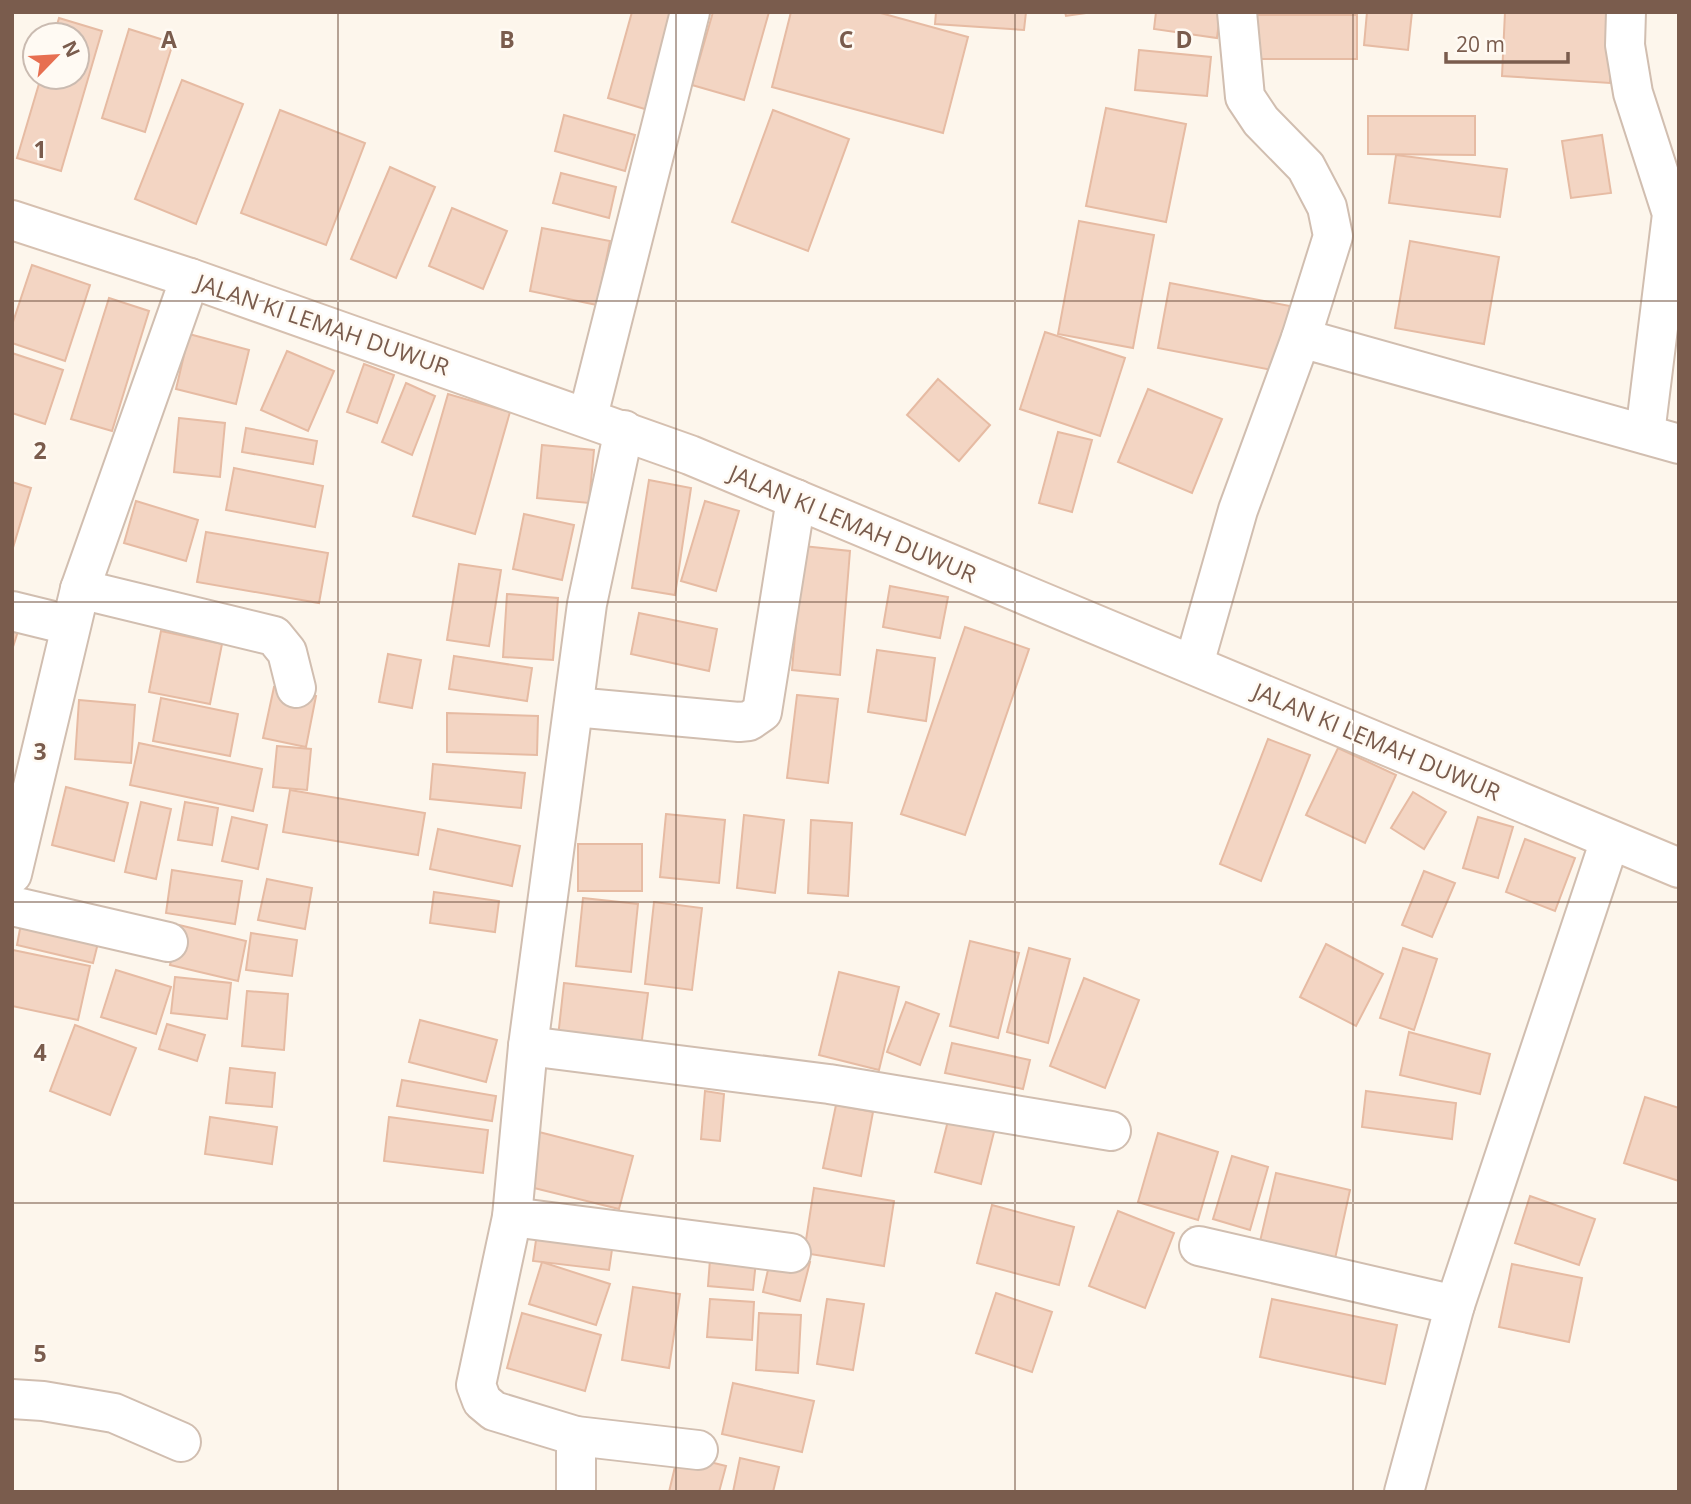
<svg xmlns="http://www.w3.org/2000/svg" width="1691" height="1504" font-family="'Open Sans',sans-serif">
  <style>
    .building { fill: #f3d5c3; stroke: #e6bba3; stroke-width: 2 }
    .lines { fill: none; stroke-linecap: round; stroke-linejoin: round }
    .street-casing { stroke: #d1beb0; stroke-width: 42 }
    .secondary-casing { stroke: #d6c0b0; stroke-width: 42 }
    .street { stroke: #fff; stroke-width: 38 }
    .secondary { stroke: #fff; stroke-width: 38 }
    .grid { fill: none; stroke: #7a5c4d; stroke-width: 2; stroke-opacity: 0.55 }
    .labels { text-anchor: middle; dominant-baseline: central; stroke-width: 5; stroke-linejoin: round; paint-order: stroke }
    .street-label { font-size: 23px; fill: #7a5c4d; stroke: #fffaf3 }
    .grid-label { font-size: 23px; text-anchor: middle; font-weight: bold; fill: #7a5c4d; stroke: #fffaf3; stroke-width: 5; stroke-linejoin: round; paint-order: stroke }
  </style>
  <rect width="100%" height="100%" fill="#fdf6ec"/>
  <g class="building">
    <path d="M632,12H675L648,110L608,98Z"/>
    <path d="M713,12H769L744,100L692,85Z"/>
    <path d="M791,12H877L968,37L943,133L772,87Z"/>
    <path d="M936,12H1026L1024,30L935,24Z"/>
    <path d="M1065,12H1093L1066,16Z"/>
    <path d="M1156,12H1220L1217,38L1154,29Z"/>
    <path d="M1367,12H1412L1408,50L1364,45Z"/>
    <path d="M1505,12H1614L1610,83L1502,76Z"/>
    <rect x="1249" y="15" width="108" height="44"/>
    <path d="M59,18L102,31L61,171L17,158L41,77H77V35H54Z"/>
    <path d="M129,29L173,43L145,132L102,118Z"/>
    <path d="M1139,50L1211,57L1207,96L1135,90Z"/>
    <path d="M182,80L243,104L196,224L135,199Z"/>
    <path d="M1106,108L1186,124L1166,222L1086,206Z"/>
    <path d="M280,110L365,143L326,245L241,213Z"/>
    <path d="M773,110L849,139L808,251L732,222Z"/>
    <path d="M564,115L635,135L625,171L555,151Z"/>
    <path d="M1368,116H1475V155L1368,154Z"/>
    <path d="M1602,135L1611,193L1571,198L1562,141Z"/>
    <path d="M1396,155L1507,169L1500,217L1389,203Z"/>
    <path d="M390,167L435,187L396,278L351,259Z"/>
    <path d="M561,173L616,187L609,218L553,203Z"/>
    <path d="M452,208L507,231L483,289L429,266Z"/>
    <path d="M1079,221L1154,235L1133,348L1058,334Z"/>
    <path d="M542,228L610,241L597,305L530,291Z"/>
    <path d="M1410,241L1499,257L1484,344L1395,328Z"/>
    <path d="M32,265L90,285L65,361L12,343V325Z"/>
    <path d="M1170,283L1290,306L1277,371L1158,348Z"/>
    <path d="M109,298L149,311L112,431L71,419Z"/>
    <path d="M1045,332L1125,358L1100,436L1020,409Z"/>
    <path d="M189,334L249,350L236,404L176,389Z"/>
    <path d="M287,351L334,371L308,431L261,410Z"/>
    <path d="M12,353L63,370L45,424L12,413Z"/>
    <path d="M364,364L394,375L377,423L347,412Z"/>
    <path d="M938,379L990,425L959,461L907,415Z"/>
    <path d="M406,383L435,396L412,455L382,442Z"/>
    <path d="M1148,389L1222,419L1192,493L1118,462Z"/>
    <path d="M448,394L510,412L475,534L413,516Z"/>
    <path d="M179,418L225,423L220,477L174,472Z"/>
    <path d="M246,428L317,441L313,464L242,452Z"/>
    <path d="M1058,432L1092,440L1072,512L1039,503Z"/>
    <path d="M542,445L594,450L589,503L537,498Z"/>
    <path d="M234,468L323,486L315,527L226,510Z"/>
    <path d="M649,480L691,488L675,595L632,588Z"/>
    <path d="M12,482L31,488L12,551Z"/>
    <path d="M136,501L198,520L186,561L124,543Z"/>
    <path d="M705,501L739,511L716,591L681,581Z"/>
    <path d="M524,514L574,525L562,580L513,569Z"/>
    <path d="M206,532L328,553L319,603L197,582Z"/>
    <path d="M803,546L850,551L840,675L792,670Z"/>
    <path d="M459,564L501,570L489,646L447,640Z"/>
    <path d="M890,586L948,597L940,638L883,627Z"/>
    <path d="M507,594L558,598L553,660L503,657Z"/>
    <path d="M639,613L717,629L709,671L631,654Z"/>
    <path d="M12,619L21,622L12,650Z"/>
    <path d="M965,627L1029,649L965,835L901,814Z"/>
    <path d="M161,631L222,644L210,704L149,692Z"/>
    <path d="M877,650L935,658L926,721L868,712Z"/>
    <path d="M388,654L421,660L412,708L379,702Z"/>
    <path d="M454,656L532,668L527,701L449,689Z"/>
    <path d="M274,687L316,696L306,747L263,738Z"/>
    <path d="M797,695L838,699L828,783L787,778Z"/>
    <path d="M161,698L238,714L230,756L153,741Z"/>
    <path d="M79,700L135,705L131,763L75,759Z"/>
    <path d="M447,713L538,716L537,755L447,752Z"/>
    <path d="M1268,739L1310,755L1261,881L1220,864Z"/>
    <path d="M139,743L262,769L253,811L130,785Z"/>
    <path d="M277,746L311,749L307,790L273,787Z"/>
    <path d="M1338,748L1396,775L1365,843L1306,815Z"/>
    <path d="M433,764L525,773L521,808L430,799Z"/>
    <path d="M66,787L128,803L114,861L52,845Z"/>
    <path d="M290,790L425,813L418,855L283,832Z"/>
    <path d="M1413,792L1446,812L1424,849L1391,828Z"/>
    <path d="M141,802L171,809L156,879L125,872Z"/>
    <path d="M185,802L218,808L212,845L178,840Z"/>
    <path d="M666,814L725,820L719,883L660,877Z"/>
    <path d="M744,815L784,820L775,893L737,888Z"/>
    <path d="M232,817L267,825L258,869L222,861Z"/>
    <path d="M1478,817L1513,827L1498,878L1463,868Z"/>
    <path d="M811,820L852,823L848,896L808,893Z"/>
    <path d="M438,829L520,846L512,886L430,869Z"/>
    <path d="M1525,839L1575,858L1555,911L1506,892Z"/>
    <rect x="578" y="844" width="64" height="47"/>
    <path d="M172,870L242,881L235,924L166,913Z"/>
    <path d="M1424,871L1455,883L1432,937L1402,925Z"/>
    <path d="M267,879L312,888L305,929L258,920Z"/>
    <path d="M434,892L499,901L495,932L430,923Z"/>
    <path d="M583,898L638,904L631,972L576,966Z"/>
    <path d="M654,902L702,908L692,990L645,984Z"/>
    <path d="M23,913L101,931L93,963L17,945Z"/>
    <path d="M179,925L246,941L238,981L170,965Z"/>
    <path d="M251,933L297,940L292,976L246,970Z"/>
    <path d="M970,941L1019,953L998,1038L950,1026Z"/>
    <path d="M1326,944L1383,974L1356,1026L1300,997Z"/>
    <path d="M1029,948L1070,959L1048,1043L1007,1032Z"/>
    <path d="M1403,948L1437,959L1414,1030L1380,1018Z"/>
    <path d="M13,950L90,966L78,1020L12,1006Z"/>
    <path d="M116,970L171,987L156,1034L101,1017Z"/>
    <path d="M839,972L899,987L879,1070L819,1055Z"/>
    <path d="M175,977L231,983L227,1019L171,1013Z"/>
    <path d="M1084,978L1139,1000L1105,1088L1050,1066Z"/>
    <path d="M564,983L648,993L641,1047L558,1037Z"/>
    <path d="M247,991L288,994L284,1050L242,1046Z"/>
    <path d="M906,1002L939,1014L920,1065L887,1052Z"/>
    <path d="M420,1020L497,1040L486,1082L409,1062Z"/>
    <path d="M167,1024L205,1035L197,1061L159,1049Z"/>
    <path d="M75,1025L136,1048L110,1115L50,1091Z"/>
    <path d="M1409,1032L1490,1054L1480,1094L1400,1075Z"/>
    <path d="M952,1043L1030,1060L1023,1089L945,1073Z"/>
    <path d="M230,1068L275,1073L272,1107L226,1103Z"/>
    <path d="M402,1080L496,1096L492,1121L397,1106Z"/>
    <path d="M705,1091L724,1094L720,1141L701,1139Z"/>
    <path d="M1366,1091L1456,1103L1452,1139L1362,1127Z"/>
    <path d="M1645,1097L1679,1108V1181L1624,1163Z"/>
    <path d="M836,1105L873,1112L861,1176L823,1168Z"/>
    <path d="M952,1105L998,1116L981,1184L935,1172Z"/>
    <path d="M210,1117L277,1127L272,1164L205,1154Z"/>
    <path d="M389,1117L488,1130L483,1173L384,1161Z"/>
    <path d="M539,1132L633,1156L619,1209L526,1186Z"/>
    <path d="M1158,1133L1218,1152L1198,1220L1138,1202Z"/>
    <path d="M1232,1156L1268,1167L1250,1230L1213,1219Z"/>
    <path d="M1276,1173L1350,1190L1333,1268L1258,1250Z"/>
    <path d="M814,1188L894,1201L884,1266L804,1253Z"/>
    <path d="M1530,1196L1595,1219L1579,1265L1515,1243Z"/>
    <path d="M992,1205L1074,1227L1059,1285L977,1263Z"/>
    <path d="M1118,1211L1174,1233L1145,1308L1089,1286Z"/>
    <path d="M538,1226L614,1236L609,1270L533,1261Z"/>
    <path d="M711,1246L757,1251L753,1290L708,1286Z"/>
    <path d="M772,1252L810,1262L800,1301L763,1292Z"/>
    <path d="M542,1262L610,1284L596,1325L529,1304Z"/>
    <path d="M1512,1264L1582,1278L1569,1342L1499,1327Z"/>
    <path d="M633,1287L680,1294L669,1368L622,1360Z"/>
    <path d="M996,1293L1052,1312L1032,1372L976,1353Z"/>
    <path d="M710,1299L754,1302L752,1340L707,1337Z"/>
    <path d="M827,1299L864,1304L853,1370L817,1364Z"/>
    <path d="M1272,1299L1397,1325L1385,1384L1260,1357Z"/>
    <path d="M522,1313L601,1335L585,1391L507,1368Z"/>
    <path d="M759,1313L801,1315L798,1373L756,1370Z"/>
    <path d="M733,1383L814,1401L802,1452L722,1434Z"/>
    <path d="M678,1454L726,1466L719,1492H669Z"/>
    <path d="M740,1458L779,1467L773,1492H733Z"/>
  </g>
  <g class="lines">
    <defs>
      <g id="street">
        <path d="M1237,12L1245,97L1261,121L1306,167L1327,207L1333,236L1301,338"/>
        <path d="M1626,12L1625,45L1633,93L1672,214L1645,434"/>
        <path d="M588,416L690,12"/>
        <path d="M624,430L587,604L528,1046L512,1217L476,1385L482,1401L494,1411L576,1436L698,1450"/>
        <path d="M80,589L274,636L287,652L296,688"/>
        <path d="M12,611L69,625"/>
        <path d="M1194,664L1238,510L1301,338L1679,444"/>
        <path d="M574,707L739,722L749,721L762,712L796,499"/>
        <path d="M12,874L80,589L190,278"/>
        <path d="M12,906L168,942"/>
        <path d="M528,1046L829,1084L1111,1131"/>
        <path d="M512,1217L791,1253"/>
        <path d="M1199,1246L1455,1305"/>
        <path d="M12,1399L43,1401L114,1413L181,1442"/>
        <path d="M576,1492V1436"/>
        <path d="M1404,1492L1455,1305L1610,840"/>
      </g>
      <path id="secondary" d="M12,220L190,278L690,455L1679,868"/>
    </defs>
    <use href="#street" class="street-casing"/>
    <use href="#secondary" class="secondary-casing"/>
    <use href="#street" class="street"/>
    <use href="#secondary" class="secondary"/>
  </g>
  <path class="grid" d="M338,12V1492M676,12V1492M1015,12V1492M1353,12V1492M12,301H1679M12,602H1679M12,902H1679M12,1203H1679"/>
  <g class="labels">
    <g class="street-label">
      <text transform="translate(323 324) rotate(19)">JALAN KI LEMAH DUWUR</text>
      <text transform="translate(853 523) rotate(23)">JALAN KI LEMAH DUWUR</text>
      <text transform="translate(1377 741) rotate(23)">JALAN KI LEMAH DUWUR</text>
    </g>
  </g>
  <g class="grid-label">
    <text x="169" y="48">A</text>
    <text x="507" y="48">B</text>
    <text x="846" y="48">C</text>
    <text x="1184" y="48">D</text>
    <text x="40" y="158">1</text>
    <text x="40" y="459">2</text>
    <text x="40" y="760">3</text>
    <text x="40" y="1061">4</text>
    <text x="40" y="1362">5</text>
  </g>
  <rect width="1691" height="1504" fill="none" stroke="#7a5c4d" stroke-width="28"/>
  <g transform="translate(56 56) rotate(65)"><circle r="33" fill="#fffaf3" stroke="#cabbb1" stroke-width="2"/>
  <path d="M0-5L12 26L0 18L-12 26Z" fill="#e76f51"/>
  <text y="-10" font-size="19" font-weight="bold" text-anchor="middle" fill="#7a5c4d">N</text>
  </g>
  <path d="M1446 52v10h122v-10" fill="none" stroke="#7a5c4d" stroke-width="3.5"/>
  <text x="1456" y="52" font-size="21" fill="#7a5c4d" stroke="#fffaf3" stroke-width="5" paint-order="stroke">20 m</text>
</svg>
